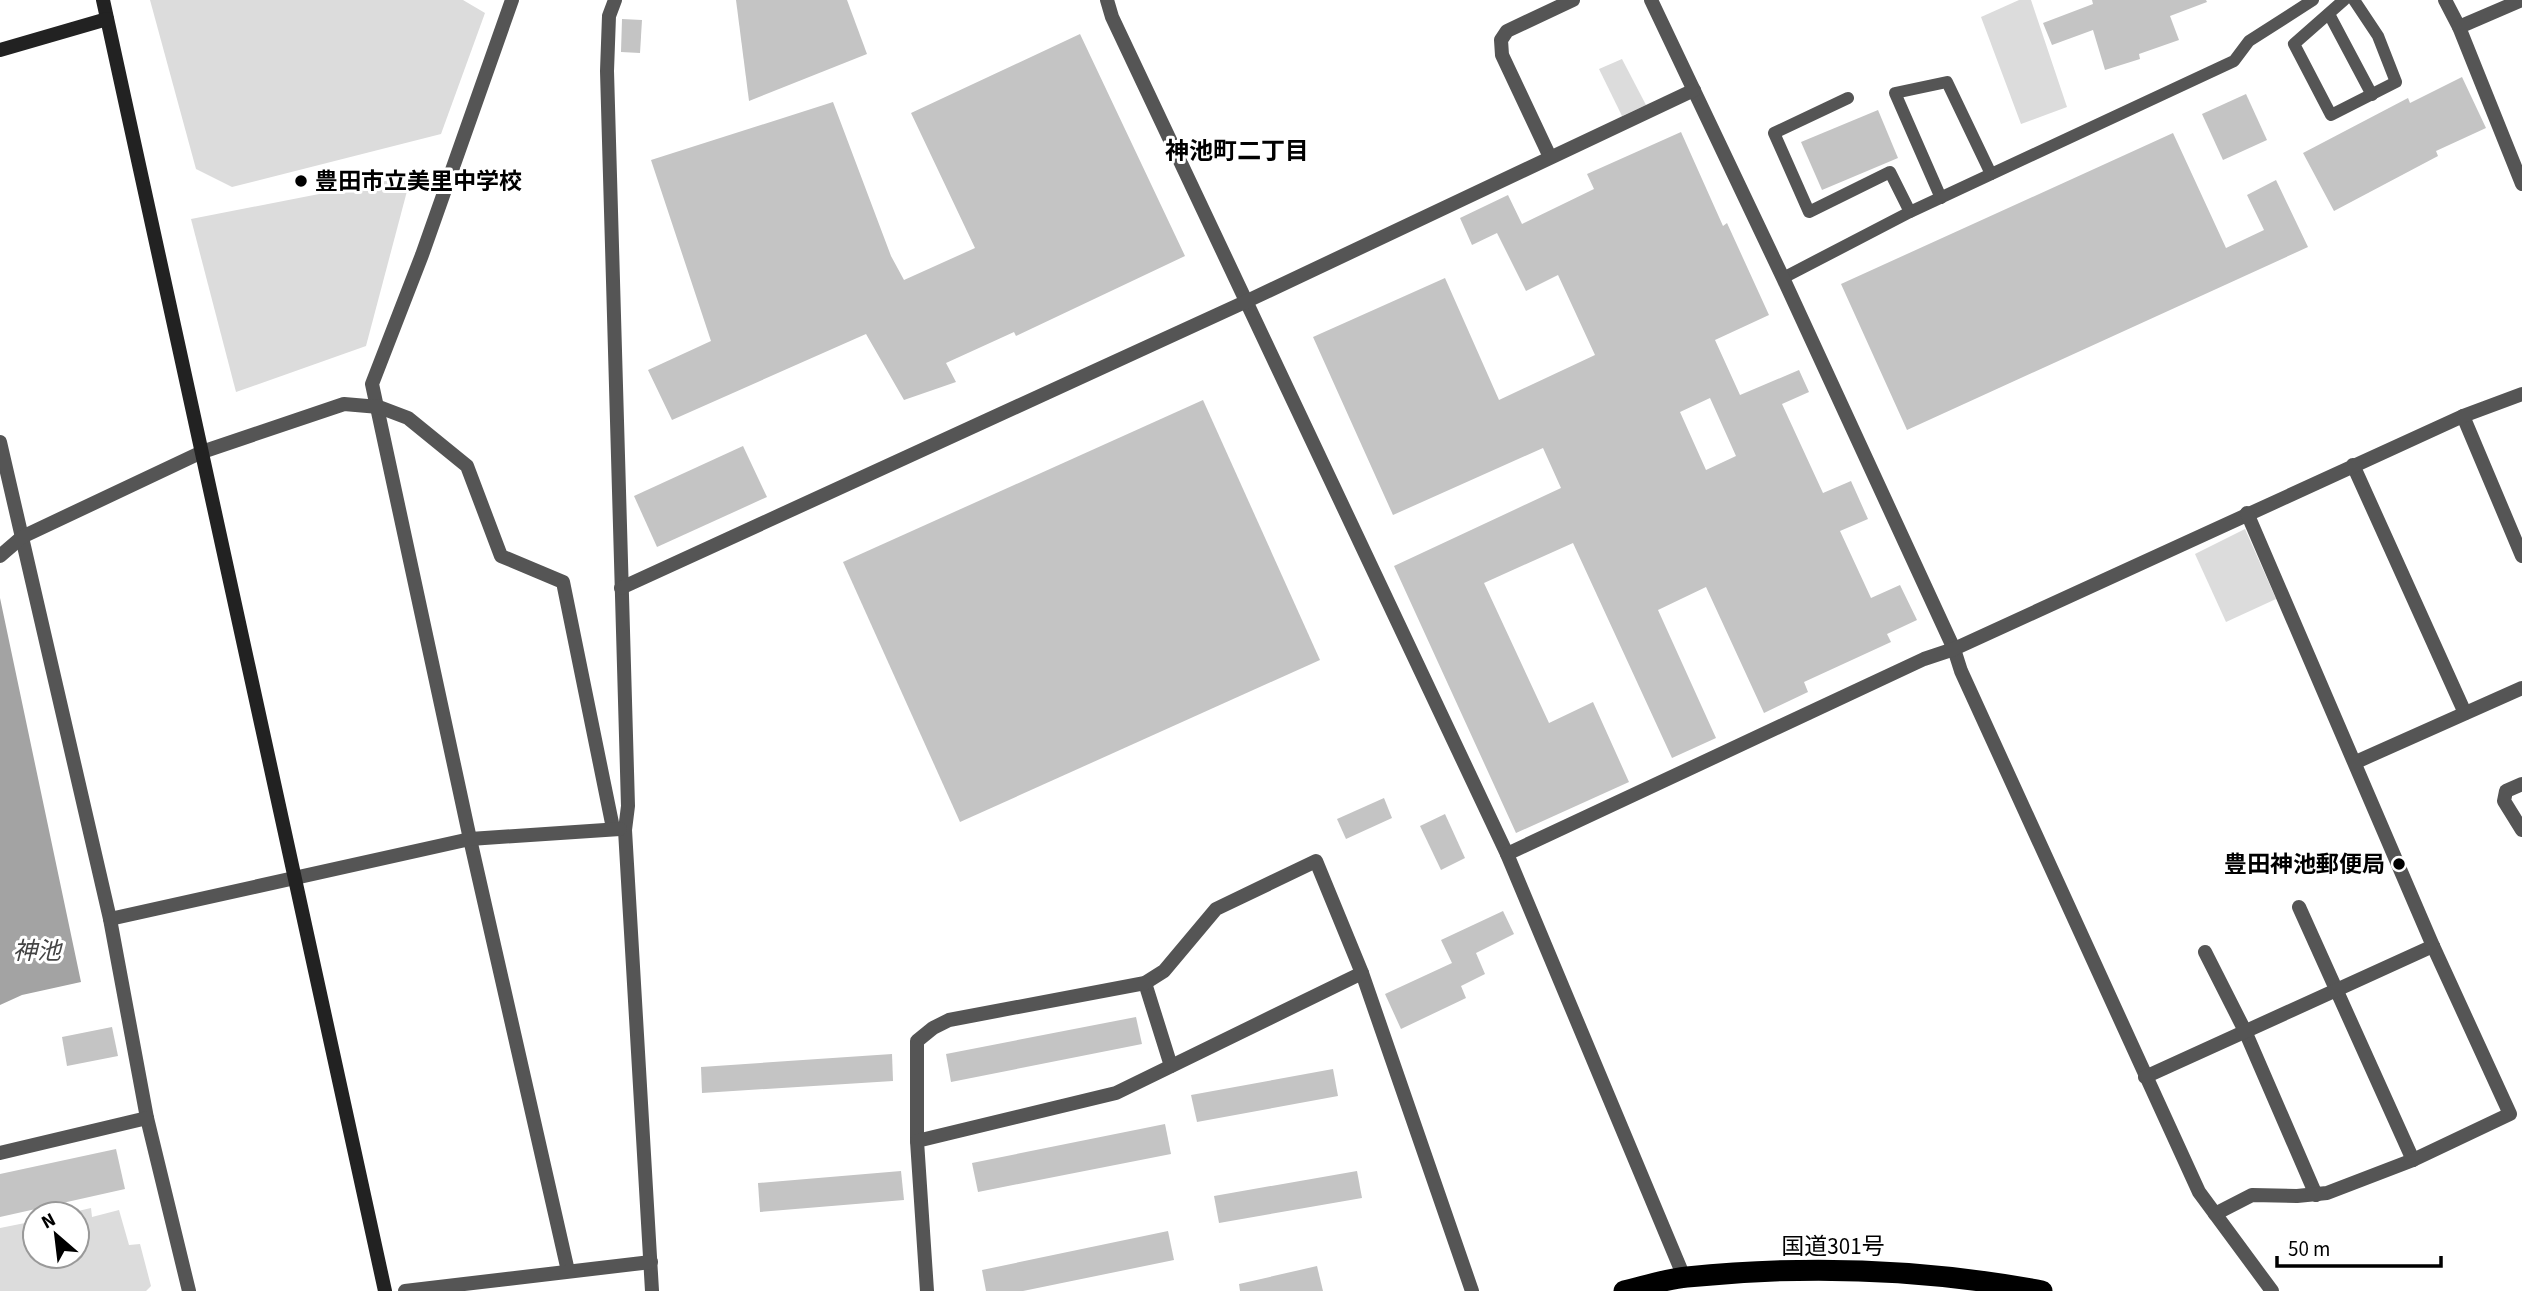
<svg xmlns="http://www.w3.org/2000/svg" width="2522" height="1291" font-family="'Source Sans 3','Noto Sans JP',sans-serif">
  <style>
    .green { fill: #dcdcdc }
    .water { fill: #a3a3a3 }
    .building { fill: #c4c4c4; fill-rule: evenodd }
    .lines { fill: none; stroke-linecap: round; stroke-linejoin: round }
    .lane { stroke: #555; stroke-width: 12 }
    .street { stroke: #555; stroke-width: 14 }
    .secondary { stroke: #222; stroke-width: 14 }
    .highway { stroke: #000; stroke-width: 21 }
    .poi-dot { fill: #000; stroke: #fff; stroke-width: 2.5 }
    .labels { text-anchor: middle; dominant-baseline: central; stroke-width: 6; stroke-linejoin: round; paint-order: stroke }
    .poi-label { font-size: 23px; font-weight: bold; fill: #000; stroke: #fff; text-anchor: start }
    .street-label { font-size: 23px; fill: #000; stroke: #fff }
    .neighbourhood-label { font-size: 24px; font-weight: bold; fill: #000; stroke: #fff }
    .water-label { font-size: 24px; font-style: italic; fill: #444; stroke: #fff }
  </style>
  <rect width="100%" height="100%" fill="#fff"/>
  <g class="green">
    <path d="M150,0H463L485,13L441,134L232,187L196,169Z"/>
    <path d="M2019,0H2031L2067,107L2021,124L1981,17Z"/>
    <path d="M1622,59L1646,105L1622,116L1599,69Z"/>
    <path d="M411,176L366,346L236,392L191,219Z"/>
    <path d="M2245,529L2276,599L2226,622L2195,554Z"/>
    <path d="M91,1208L92,1217L119,1210L129,1245L140,1244L151,1286L146,1291H0V1228L35,1221V1256H77V1214H65Z"/>
  </g>
  <path class="water" d="M0,598L81,982L22,995L0,1005Z"/>
  <g class="building">
    <path d="M736,0H847L867,54L749,101Z"/>
    <path d="M2092,0H2206L2207,2L2170,16L2179,40L2139,54L2140,59L2105,70L2093,30L2052,45L2043,23L2093,4Z"/>
    <path d="M622,19L642,20L640,53L621,52Z"/>
    <path d="M1080,34L1185,256L1016,336L1014,332L946,363L956,382L904,400L866,334L672,420L648,370L711,341L651,160L833,102L891,256L904,280L975,248L911,113Z"/>
    <path d="M2462,77L2486,128L2436,151L2438,156L2334,211L2303,153L2408,98L2410,103Z"/>
    <path d="M2246,94L2267,140L2223,160L2202,114Z"/>
    <path d="M1878,110L1898,158L1822,190L1801,142Z"/>
    <path d="M1681,132L1723,226L1727,223L1769,315L1715,340L1740,395L1799,370L1809,392L1782,404L1823,493L1851,481L1868,519L1840,531L1871,598L1900,585L1917,620L1887,634L1891,642L1804,682L1808,692L1764,713L1706,587L1658,610L1716,738L1672,758L1573,543L1484,583L1549,723L1593,702L1629,782L1516,833L1394,566L1561,488L1543,448L1393,515L1313,337L1445,278L1499,400L1595,355L1558,275L1526,291L1497,233L1472,245L1460,218L1508,195L1522,224L1594,189L1587,174ZM1710,398L1736,456L1706,470L1680,412Z"/>
    <path d="M2173,133L2226,248L2264,230L2247,195L2276,180L2308,247L1907,430L1841,284Z"/>
    <path d="M1203,400L1320,660L960,822L843,562Z"/>
    <path d="M743,446L767,497L657,547L634,496Z"/>
    <path d="M1384,798L1392,818L1346,839L1337,819Z"/>
    <path d="M1445,814L1465,858L1441,870L1420,826Z"/>
    <path d="M1503,911L1514,934L1476,953L1485,974L1461,986L1466,998L1401,1029L1385,994L1452,963L1441,940Z"/>
    <path d="M1136,1017L1142,1044L951,1082L946,1054Z"/>
    <path d="M112,1027L118,1056L67,1066L62,1037Z"/>
    <path d="M892,1054L893,1081L702,1093L701,1067Z"/>
    <path d="M1333,1069L1338,1096L1197,1122L1191,1095Z"/>
    <path d="M1165,1124L1171,1154L978,1192L972,1163Z"/>
    <path d="M116,1149L125,1189L0,1217V1174Z"/>
    <path d="M901,1171L904,1200L760,1212L758,1183Z"/>
    <path d="M1357,1171L1362,1198L1219,1223L1214,1196Z"/>
    <path d="M1168,1231L1174,1260L1023,1291H986L982,1270Z"/>
    <path d="M1317,1266L1323,1291H1240L1239,1284Z"/>
  </g>
  <g class="lines">
    <g class="lane">
      <path d="M2344,0L2294,44L2331,115L2396,82L2378,36L2354,0"/>
      <path d="M2329,14L2372,95"/>
      <path d="M1848,98L1774,133L1809,212L1890,172L1910,212"/>
      <path d="M1941,198L1895,93L1947,82L1991,174"/>
      <path d="M1783,278L1910,212L2234,61L2249,41L2313,0"/>
    </g>
    <g class="street">
      <path d="M512,0L422,255L372,384L470,839L568,1271"/>
      <path d="M615,0L609,16L607,71L628,806L625,830L652,1291"/>
      <path d="M1107,0L1112,17L1507,854L1684,1277"/>
      <path d="M1651,0L1783,278L1954,649L1961,671L2199,1192L2272,1291"/>
      <path d="M2445,0L2459,27"/>
      <path d="M2522,0L2459,27L2522,184"/>
      <path d="M1550,157L1502,55L1501,40L1507,31L1573,0"/>
      <path d="M2463,416L2522,556"/>
      <path d="M0,442L110,919L147,1118L189,1291"/>
      <path d="M2353,465L2465,713"/>
      <path d="M0,556L22,537L202,452L344,404L379,407L408,418L467,466L501,556L563,582L613,828"/>
      <path d="M621,588L1245,302L1694,90"/>
      <path d="M2356,762L2522,688"/>
      <path d="M2522,784L2506,791L2504,801L2522,830"/>
      <path d="M1507,854L1924,659L1954,649L2463,416L2522,394"/>
      <path d="M2299,907L2413,1160"/>
      <path d="M110,919L470,839L620,829"/>
      <path d="M2205,952L2245,1031L2316,1195"/>
      <path d="M1145,983L1171,1066"/>
      <path d="M2145,1077L2433,946"/>
      <path d="M917,1141V1041L933,1028L949,1020L1145,983L1164,971L1216,909L1316,861L1362,973L1472,1291"/>
      <path d="M0,1153L147,1118"/>
      <path d="M2215,1214L2252,1195L2297,1196L2327,1193L2413,1160L2510,1114L2433,946L2247,513"/>
      <path d="M405,1291L651,1262"/>
      <path d="M927,1291L917,1141L1116,1093L1362,973"/>
    </g>
    <g class="secondary">
      <path d="M103,0L385,1291"/>
      <path d="M0,50L107,19"/>
    </g>
    <path class="highway" d="M1624,1291C1645,1286 1666,1279 1687,1277C1804,1265 1926,1269 2042,1291"/>
  </g>
  <g class="poi-dot">
    <circle cx="301" cy="181" r="7"/>
    <circle cx="2399" cy="864" r="7"/>
  </g>
  <g class="labels">
    <g class="poi-label">
      <text x="315" y="181">豊田市立美里中学校</text>
      <text x="2385" y="864" text-anchor="end">豊田神池郵便局</text>
    </g>
    <g class="street-label">
      <text x="1833" y="1246">国道301号</text>
    </g>
    <g class="neighbourhood-label">
      <text x="1237" y="151">神池町二丁目</text>
    </g>
    <g class="water-label">
      <text x="37" y="951">神池</text>
    </g>
  </g>
  <g transform="translate(56 1235) rotate(332)"><circle r="33" fill="#ffffff" stroke="#999999" stroke-width="2"/>
  <path d="M0-5L12 26L0 18L-12 26Z" fill="#000000"/>
  <text y="-10" font-size="19" font-weight="bold" text-anchor="middle" fill="#000000">N</text>
  </g>
  <path d="M2277 1256v10h164v-10" fill="none" stroke="#000000" stroke-width="3.5"/>
  <text x="2288" y="1256" font-size="21" fill="#000000" stroke="#ffffff" stroke-width="5" paint-order="stroke">50 m</text>
</svg>
